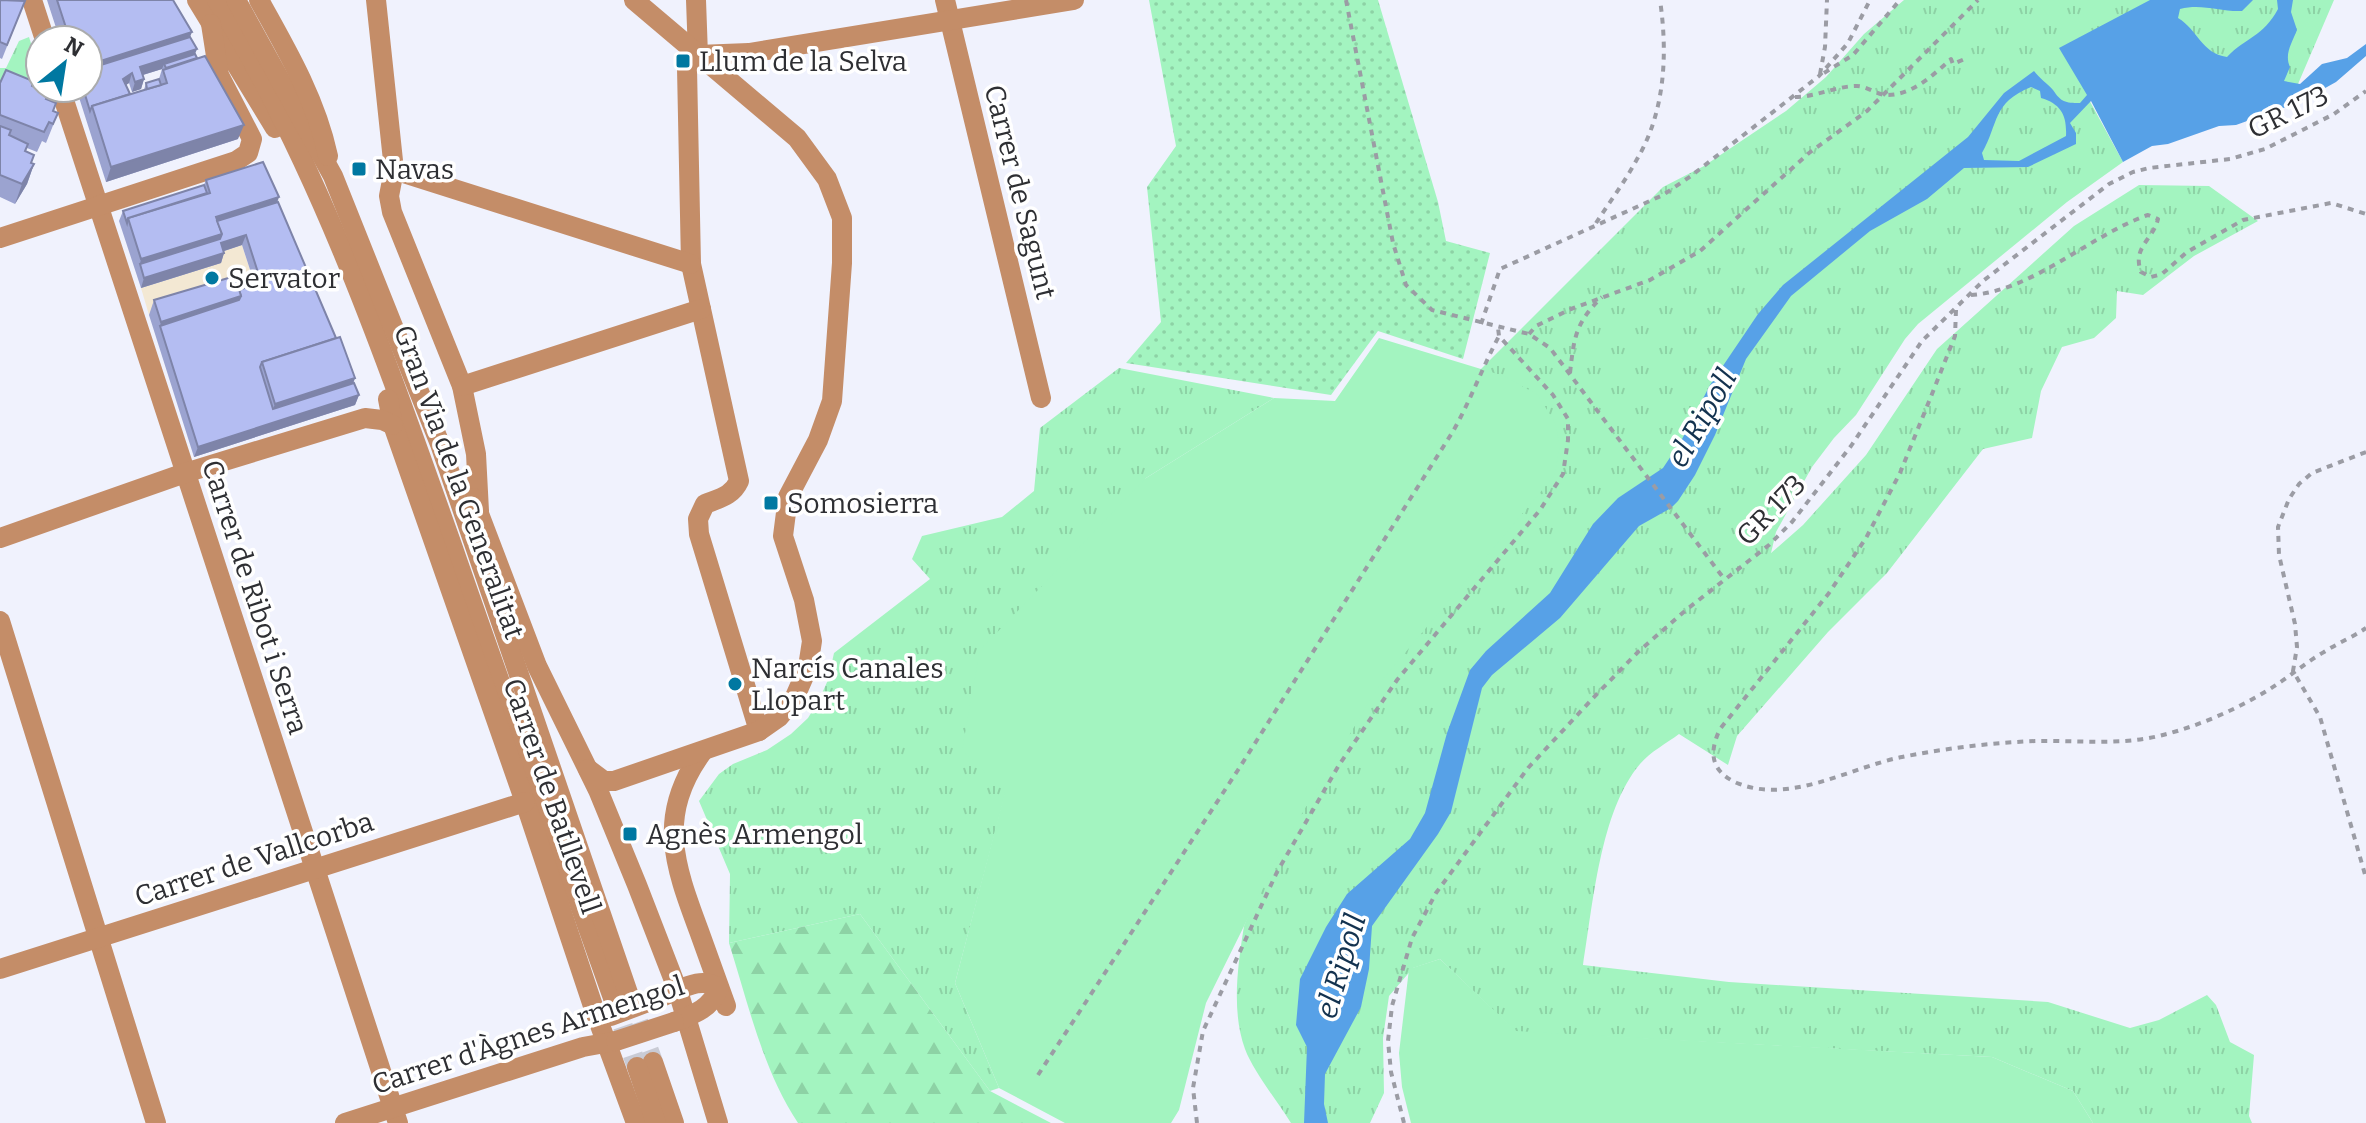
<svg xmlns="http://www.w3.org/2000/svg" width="2366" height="1123" font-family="Bitter,serif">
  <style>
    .education { fill: #f3e8d3 }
    .grass { fill: url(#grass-tufts) }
    .forest { fill: url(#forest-firs) }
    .park { fill: url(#park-dots) }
    .garden { fill: #a3f4c0 }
    .water { fill: #57a1e7; fill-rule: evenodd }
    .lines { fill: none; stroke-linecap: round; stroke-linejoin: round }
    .minor-tunnel { stroke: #c9cbd5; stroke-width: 20; stroke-dasharray: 20 10; stroke-linecap: butt }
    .path { stroke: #9b9ca4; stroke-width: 4; stroke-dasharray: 6 6; stroke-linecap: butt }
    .minor { stroke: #c48d68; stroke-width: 20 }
    .minor-bridge { stroke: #c48d68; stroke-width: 20 }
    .wall { fill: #9ba3d0; fill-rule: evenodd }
    .shaded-wall { fill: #7e84a9 }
    .building { fill: #b4bdf2; stroke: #7e84a9; stroke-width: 2 }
    .poi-dot { fill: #0078a1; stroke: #fff; stroke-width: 3 }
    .labels { text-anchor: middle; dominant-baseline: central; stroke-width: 7; stroke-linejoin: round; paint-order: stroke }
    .poi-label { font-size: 28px; fill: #2e2f33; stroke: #fff; text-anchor: start }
    .street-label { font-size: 28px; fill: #2e2f33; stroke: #fff }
    .water-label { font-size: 30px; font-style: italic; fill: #13324f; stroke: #fff }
  </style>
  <defs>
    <pattern id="grass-tufts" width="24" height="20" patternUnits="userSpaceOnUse" patternTransform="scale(2)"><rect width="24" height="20" fill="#a3f4c0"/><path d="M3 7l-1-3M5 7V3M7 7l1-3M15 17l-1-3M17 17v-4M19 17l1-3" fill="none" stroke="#8dd2a5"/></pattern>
    <pattern id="forest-firs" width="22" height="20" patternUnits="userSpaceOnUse" patternTransform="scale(2)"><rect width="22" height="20" fill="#a3f4c0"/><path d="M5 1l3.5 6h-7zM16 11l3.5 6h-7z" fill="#8dd2a5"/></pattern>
    <pattern id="park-dots" width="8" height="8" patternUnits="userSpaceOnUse" patternTransform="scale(2)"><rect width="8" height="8" fill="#a3f4c0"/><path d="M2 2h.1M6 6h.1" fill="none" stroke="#8dd2a5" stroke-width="1.8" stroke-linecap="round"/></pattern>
  </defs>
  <rect width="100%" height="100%" fill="#f0f2fd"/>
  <path class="education" d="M242,245L257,292L233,301L230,291L149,315L141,288L220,263L218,253Z"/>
  <g class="grass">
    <path d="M1904,0H2334L2292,98L2087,96L2123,162L2067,202L1918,324L1905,339L1856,415L1834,438L1812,467L1776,532L1771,553L1803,525L1866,455L1937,349L2074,226L2139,185L2209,186L2258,221L2194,256L2143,295L2117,291L2116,318L2094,338L2062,347L2041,391L2032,438L1983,449L1887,573L1828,632L1737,736L1728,765L1679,734C1667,743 1650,752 1640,764C1600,811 1593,905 1583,965L1729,982L2048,1002L2130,1028L2159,1020L2207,995L2216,1005L2230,1042L2254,1055L2249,1116L2252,1123H2093L2073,1091L1992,1057L1516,1032L1440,959L1413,968L1389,996L1383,1038L1384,1093L1370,1123H1291C1278,1102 1253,1071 1245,1049C1231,1011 1238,964 1244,926L1477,373L1663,187L1704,166L1786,111L1826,77L1864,34Z"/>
    <path d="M29,37L40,72V88H45L55,119L0,89V68H6L19,41Z"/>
    <path d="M1119,368L1274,398L1146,478L1032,693L955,983L999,1088L990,1091L860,914L729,943L730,874L699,801L719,774L733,764L767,750L791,734L808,718L819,700L828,680L834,653L930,579L912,559L922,536L1002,517L1034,491L1040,428Z"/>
  </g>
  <path class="forest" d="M860,914L990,1091L1051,1123H798C763,1071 748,1003 729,943Z"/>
  <path class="park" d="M1149,0H1378L1438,202L1446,241L1490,253L1463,359L1378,331L1331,395L1126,363L1161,322L1147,187L1176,146Z"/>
  <g class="garden">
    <path d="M1379,338L1504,376L1538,395L1555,423L1560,447L1554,476L1383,679L1289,835L1206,1003L1179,1110L1171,1123H1065L999,1088L955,983L1005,792L962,750L980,650L1146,478L1274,398L1335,401Z"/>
    <path d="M1440,959L1516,1031L1992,1057L2073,1091L2093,1123H1411L1402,1087L1399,1053L1409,969Z"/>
  </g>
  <path class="water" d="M2150,0H2253L2242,11C2220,12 2202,3 2180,9L2178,18C2198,30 2201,53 2227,57C2246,37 2263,37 2278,9L2277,0H2293L2291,12L2297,30C2292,43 2284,54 2290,67L2284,81L2300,84L2322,64L2347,58L2366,44V56L2336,82L2300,102L2236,125L2219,126L2168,144L2152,146L2123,162L2091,101L2070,123L2076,133V144L2028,167L1964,168L1927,199L1870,231L1791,296L1746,359L1715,435L1695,475L1678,501L1671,508L1639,526L1560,618L1492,675L1482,688L1451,812L1438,834L1372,926L1369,969L1361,1007L1325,1074L1324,1104L1328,1123H1304L1307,1047L1296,1025L1300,979L1326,927L1347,894L1410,839L1425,813L1447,733L1470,670L1486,651L1550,593L1593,524L1618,498L1663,468L1681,441L1710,385L1758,314L1783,285L1968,137L2004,93L2034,71C2039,78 2048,84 2053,90C2061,102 2065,103 2080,103L2087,95L2059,48ZM2031,87L2040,91L2041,98C2061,104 2067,115 2066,136L2019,161L1984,160L1982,153C1999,123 1992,103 2031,87Z"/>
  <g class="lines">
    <g class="minor-tunnel">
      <path d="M628,994L653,1062"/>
      <path d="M613,998L637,1067"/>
    </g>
    <g class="path">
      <path d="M1346,0L1393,243L1406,285L1432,310L1529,334L1550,348L1725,580"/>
      <path d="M1824,73L1853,55L1900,0"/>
      <path d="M1820,74L1825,47L1827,0"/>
      <path d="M1795,97C1816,97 1836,86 1857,86C1867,86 1877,95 1887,95C1913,95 1933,75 1951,59L1953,64L1967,58"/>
      <path d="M1596,223C1609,203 1624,183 1636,161C1665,113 1668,55 1660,0"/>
      <path d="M1971,295C2033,291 2090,235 2148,215L2158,219C2153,240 2132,247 2141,272L2151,277L2162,274L2187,252L2243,220L2331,203L2366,214"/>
      <path d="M1956,310L1955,336L1932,394L1900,473L1866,538L1829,593L1720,729C1709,752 1710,771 1737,783C1790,805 1851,767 1902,757C1947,748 1990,743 2035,741C2077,740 2121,746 2163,735C2202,725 2245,706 2279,683C2294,673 2308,661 2324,652C2338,643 2353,637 2366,628"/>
      <path d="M1481,324L1500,269L1663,195L1691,176L1819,76L1848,43L1870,0"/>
      <path d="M1529,334L1536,326L1571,309L1650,280L1700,251L1809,153L1867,111L1978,0"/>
      <path d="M1570,373C1574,338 1575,323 1602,297"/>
      <path d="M2366,452L2312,473L2299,484L2289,499L2278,527L2279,555L2295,624L2297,647L2293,671L2320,717L2366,878"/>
      <path d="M1038,1075L1238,770L1452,433C1470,402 1482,368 1499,336"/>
      <path d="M1197,1123L1193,1088L1203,1031L1277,872L1339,765L1397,680L1540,510L1563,474L1568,440V419L1553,395L1499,336L1498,328"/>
      <path d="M1404,1123L1391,1072L1388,1041L1392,1006L1412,938L1436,893L1528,768L1595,696L1638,652L1686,610L1769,545L1792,522L1851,446L1922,341L1983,281L2109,184L2133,172L2149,168L2230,159L2265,149L2334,114L2366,91"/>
    </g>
    <g class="minor">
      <path d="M32,0L45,40"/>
      <path d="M197,0L275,128"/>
      <path d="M217,0C322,171 386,360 453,548C505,699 560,848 613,998"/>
      <path d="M236,0L333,176L440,444L628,993"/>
      <path d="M259,0C287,50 316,100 328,156"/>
      <path d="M376,0L394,170L389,196L392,212L462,386L476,454L479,511"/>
      <path d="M696,0L698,55"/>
      <path d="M945,0L1041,398"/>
      <path d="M698,55L687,68L691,264L739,481C732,496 720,498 705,504L698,519L699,534L759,731"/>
      <path d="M698,55L749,53L1074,0"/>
      <path d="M60,88L398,1123"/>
      <path d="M394,170L691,264"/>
      <path d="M0,238L236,161L248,153L252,139L219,75L211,24"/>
      <path d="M462,386L701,309"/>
      <path d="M388,399L393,425L525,802L594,1009L636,1123"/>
      <path d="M473,498L537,666L598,790L637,885L678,991L718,1123"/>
      <path d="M0,538L185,473L365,418L382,420L393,425"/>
      <path d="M0,621L156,1123"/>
      <path d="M703,751C656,815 674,864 699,931C708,956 717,981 726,1006"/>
      <path d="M588,769L604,781H614L759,731L779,717L794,699L808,667L812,641L804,600L783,536L788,497L818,440L832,401L842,263V218L827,179L797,138L634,0"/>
      <path d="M0,969L525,802"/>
      <path d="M666,995C683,988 702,976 719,988C710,1009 695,1014 674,1022"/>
      <path d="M653,1062L674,1123"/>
      <path d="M637,1067L656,1123"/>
      <path d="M345,1123L583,1047L616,1041"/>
    </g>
    <g class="minor-bridge">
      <path d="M611,1016L664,996"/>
      <path d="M616,1041L674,1022"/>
    </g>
  </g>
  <g class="wall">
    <path d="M0,0L25,1L2,59L0,58Z"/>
    <path d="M47,0H173L190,37L195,54L238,139L106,182L76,88H88V40H60ZM162,69L159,79L146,83L144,90L130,94L126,85L129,83L132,92L141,89L144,79L143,75Z"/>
    <path d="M0,83L32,86L47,99L53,111L58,113L46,143L42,141L37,152L27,148L25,151L31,163L34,164L27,184L15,204L0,197Z"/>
    <path d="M206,180L278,202L359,395L355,405L194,457L149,315L154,300L239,290L255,285L242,245L224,251V253L221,263L141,288L119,221L123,211L204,185Z"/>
  </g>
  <g class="shaded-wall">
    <path d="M192,32L186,47L88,78V65Z"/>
    <path d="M197,49L193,59L164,64L162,69L136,77L140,67Z"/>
    <path d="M132,73L129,83L120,89L123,79Z"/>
    <path d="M144,79L141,89L132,92L135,82Z"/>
    <path d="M244,125L238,139L106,182L111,167Z"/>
    <path d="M34,164L27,184L15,204L22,184Z"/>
    <path d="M279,197L274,212L217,230L216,217Z"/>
    <path d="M222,234L216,249L140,264L141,259Z"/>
    <path d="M246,235L242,245L218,253L221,243Z"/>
    <path d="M224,253L221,263L141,288L144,278Z"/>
    <path d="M241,296L236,310L160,326L161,322Z"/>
    <path d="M355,378L350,393L269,419L275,404Z"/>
    <path d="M359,395L355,405L194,457L198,447Z"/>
  </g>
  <g class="building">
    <path d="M0,0L25,1L7,45L0,42Z"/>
    <path d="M57,0H173L192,32L88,65V40H70Z"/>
    <path d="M190,37L197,49L140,67L144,79L135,82L132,73L123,79L130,94L92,106L90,111L83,88H88V69Z"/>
    <path d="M195,54L197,58L166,68L164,64Z"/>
    <path d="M205,56L244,125L111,167L92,106L167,83L163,70Z"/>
    <path d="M6,70L33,81L32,86L49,93L46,99L56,103L53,111L58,113L53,124L49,122L44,132L0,115V83Z"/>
    <path d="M159,79L161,85L147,89L146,83Z"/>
    <path d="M0,126L11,130L9,135L28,144L25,151L34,155L31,163L34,164L22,184L0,175Z"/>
    <path d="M263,162L279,197L216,217L222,234L141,259L128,218L210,193L206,180Z"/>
    <path d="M204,185L207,193L128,218L127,223L123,211Z"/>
    <path d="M278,202L336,338L262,362L260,367L273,409L354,383L359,395L198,447L160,326L239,300L241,296L239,290L261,282L246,235L221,243L224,253L144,278L140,264L220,239L222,234L217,221Z"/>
    <path d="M235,276L241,296L161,322L154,300Z"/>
    <path d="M340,337L355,378L275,404L262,362Z"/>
  </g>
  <g class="poi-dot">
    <rect x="675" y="53" width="16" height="16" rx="4"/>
    <rect x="351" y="161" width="16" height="16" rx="4"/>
    <circle cx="212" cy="278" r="8"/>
    <rect x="763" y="495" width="16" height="16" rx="4"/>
    <circle cx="735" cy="684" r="8"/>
    <rect x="622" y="826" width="16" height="16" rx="4"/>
  </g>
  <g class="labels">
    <g class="poi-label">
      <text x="699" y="61">Llum de la Selva</text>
      <text x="375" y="169">Navas</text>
      <text x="228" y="278">Servator</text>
      <text x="787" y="503">Somosierra</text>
      <text x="751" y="668">Narcís Canales<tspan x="751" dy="32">Llopart</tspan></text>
      <text x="646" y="834">Agnès Armengol</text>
    </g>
    <g class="street-label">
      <text transform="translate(2288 112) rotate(-26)">GR 173</text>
      <text transform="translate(1020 192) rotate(76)">Carrer de Sagunt</text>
      <text transform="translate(459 482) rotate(70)">Gran Via de la Generalitat</text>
      <text transform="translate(1771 510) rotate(-46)">GR 173</text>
      <text transform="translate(255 597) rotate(72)">Carrer de Ribot i Serra</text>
      <text transform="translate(552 796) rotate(71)">Carrer de Batllevell</text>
      <text transform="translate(254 859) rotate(-18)">Carrer de Vallcorba</text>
      <text transform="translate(528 1035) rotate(-18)">Carrer d'Àgnes Armengol</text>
    </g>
    <g class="water-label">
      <text transform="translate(1702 418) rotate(-60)">el Ripoll</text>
      <text transform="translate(1341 966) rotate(-73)">el Ripoll</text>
    </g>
  </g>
  <g transform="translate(64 64) rotate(30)"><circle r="38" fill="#ffffff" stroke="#abacad" stroke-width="2"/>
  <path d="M0-6L14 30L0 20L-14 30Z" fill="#0078a1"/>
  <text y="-12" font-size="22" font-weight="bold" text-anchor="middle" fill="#2e2f33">N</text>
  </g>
</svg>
